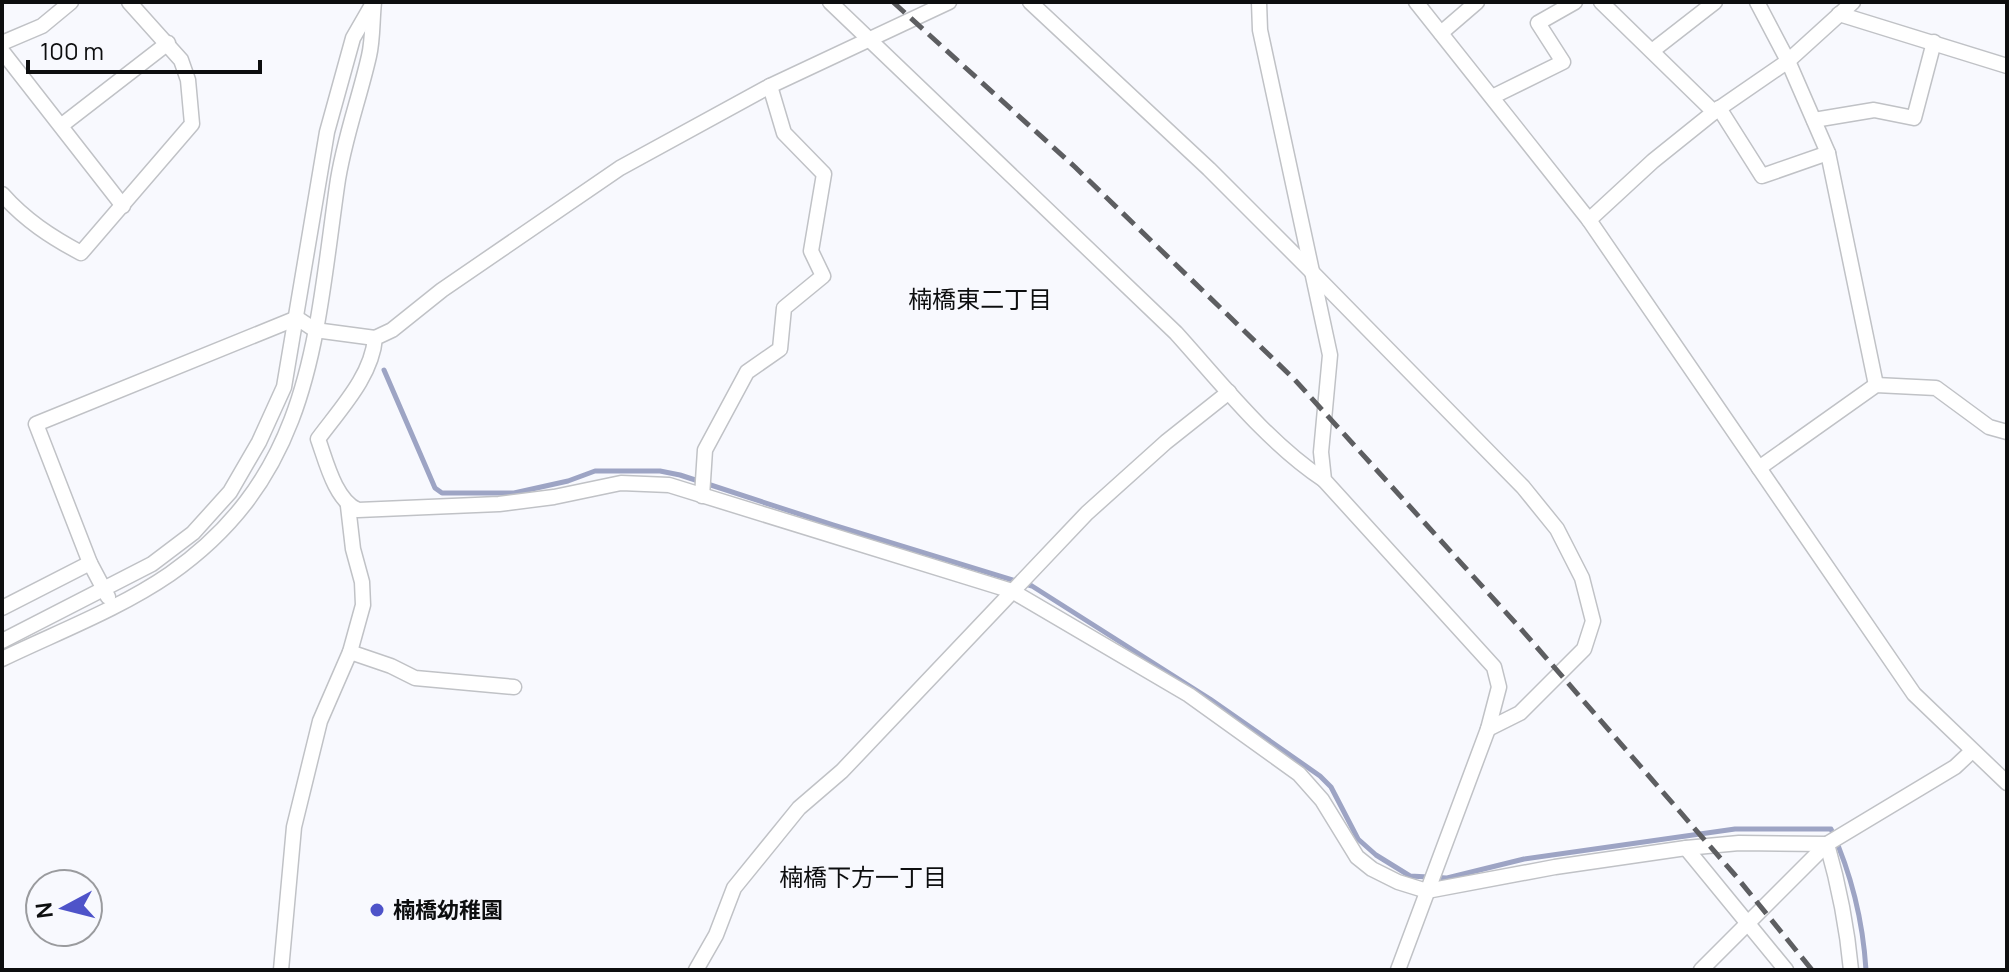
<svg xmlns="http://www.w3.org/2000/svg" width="2009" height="972" font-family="Manrope,'Noto Sans JP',sans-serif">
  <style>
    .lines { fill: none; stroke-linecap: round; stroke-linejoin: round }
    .stream { stroke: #9da4c4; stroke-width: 5 }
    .minor-casing { stroke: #c0c2c6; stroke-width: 17 }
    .minor { stroke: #fff; stroke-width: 14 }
    .rail { stroke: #5d5e61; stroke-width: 5; stroke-dasharray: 16 8; stroke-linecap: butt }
    .poi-dot { fill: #4e53c9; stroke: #f8f9fe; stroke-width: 3 }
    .labels { text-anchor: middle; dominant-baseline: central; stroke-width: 6; stroke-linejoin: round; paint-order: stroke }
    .poi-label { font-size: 22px; font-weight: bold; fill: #0d0e0f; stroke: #f8f9fe; text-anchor: start }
    .neighbourhood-label { font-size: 24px; fill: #0d0e0f; stroke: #f8f9fe }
  </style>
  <rect width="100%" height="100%" fill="#f8f9fe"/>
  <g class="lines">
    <path class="stream" d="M384,370L435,488L442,493H514L568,481L595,471H660L680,475L833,525L1032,586L1210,699L1320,776L1331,787L1358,839L1376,855L1410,876L1447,878L1524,859L1735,829H1831C1851,873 1863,922 1866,970"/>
    <defs>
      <g id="minor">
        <path d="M830,2L1176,333C1222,384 1267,442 1324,480"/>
        <path d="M949,2L770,86L620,168L442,290L392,330L375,338C372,376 340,409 318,439C326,461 335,500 358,510L499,504L554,497L621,483L669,485L1012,591L1189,695L1299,774L1322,800L1357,857L1372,869L1398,882L1427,891L1555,867L1686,848L1739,843L1827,844C1839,886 1847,927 1851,970"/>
        <path d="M1030,2L1209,169L1310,270L1523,487L1557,529L1582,578L1593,621L1584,649L1520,713L1488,729"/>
        <path d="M1259,2L1260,30L1330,355L1321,452L1324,480L1494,667L1499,687L1488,729L1398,970"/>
        <path d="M1416,2L1589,220L1914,694L2007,783"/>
        <path d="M1601,2L1714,112"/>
        <path d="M1757,2L1788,61L1828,153L1876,385"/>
        <path d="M1839,14L2007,66"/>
        <path d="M1441,33L1477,2"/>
        <path d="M2,43L42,26L71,2"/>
        <path d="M2,51L123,206"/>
        <path d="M1652,51L1715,2"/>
        <path d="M1492,97L1563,62L1538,23L1575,2"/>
        <path d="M1719,108L1762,176L1828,153"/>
        <path d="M1814,120L1874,110L1914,118L1934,42"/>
        <path d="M62,125L168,43"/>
        <path d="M2,194C25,220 51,237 81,253L192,124L188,80L181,60L129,2"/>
        <path d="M1589,220L1653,161L1714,112L1788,61L1853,2"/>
        <path d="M1759,468L1876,385L1936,388L1989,427L2007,432"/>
        <path d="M702,496L705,450L747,372L780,349L784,308L823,276L811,251L824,174L784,133L770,86"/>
        <path d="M108,597L90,563L36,424L297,318L315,330L375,338"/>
        <path d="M2,608L90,563"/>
        <path d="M2,641L152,564L193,533L230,492L259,442L284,387L327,132L353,38L372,5"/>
        <path d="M350,652L391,666L415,678L514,687"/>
        <path d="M2,659C58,632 119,609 170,574C311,475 315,341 337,186C343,142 359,100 369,56C373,39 372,20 374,2"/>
        <path d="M1686,848L1786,970"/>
        <path d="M281,970L294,827L320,721L350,652L363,605L362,582L353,549L348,506"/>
        <path d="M696,970L716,935L734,888L799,808L842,771L1087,513L1166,442L1229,392"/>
        <path d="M1701,970L1827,844L1955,767L1972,751"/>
      </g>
    </defs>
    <use href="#minor" class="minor-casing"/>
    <use href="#minor" class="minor"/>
    <path class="rail" d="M893,2L1075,167L1295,380L1521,629L1735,875L1812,970"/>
  </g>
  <circle class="poi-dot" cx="377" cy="910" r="8"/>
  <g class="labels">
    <g class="poi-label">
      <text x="393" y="910">楠橋幼稚園</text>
    </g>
    <g class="neighbourhood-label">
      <text x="980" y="298">楠橋東二丁目</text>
      <text x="863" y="876">楠橋下方一丁目</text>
    </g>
  </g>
  <rect width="2009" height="972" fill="none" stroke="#0d0e0f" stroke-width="8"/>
  <g transform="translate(64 908) rotate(263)"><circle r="38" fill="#f8f9fe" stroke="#9a9b9e" stroke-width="2"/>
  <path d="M0-6L14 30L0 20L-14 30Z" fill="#4e53c9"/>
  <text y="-12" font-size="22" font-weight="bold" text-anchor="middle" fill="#0d0e0f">N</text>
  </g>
  <path d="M28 60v12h232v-12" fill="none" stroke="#0d0e0f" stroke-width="4"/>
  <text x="40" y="60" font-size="24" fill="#0d0e0f" stroke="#f8f9fe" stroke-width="6" paint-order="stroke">100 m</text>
</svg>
